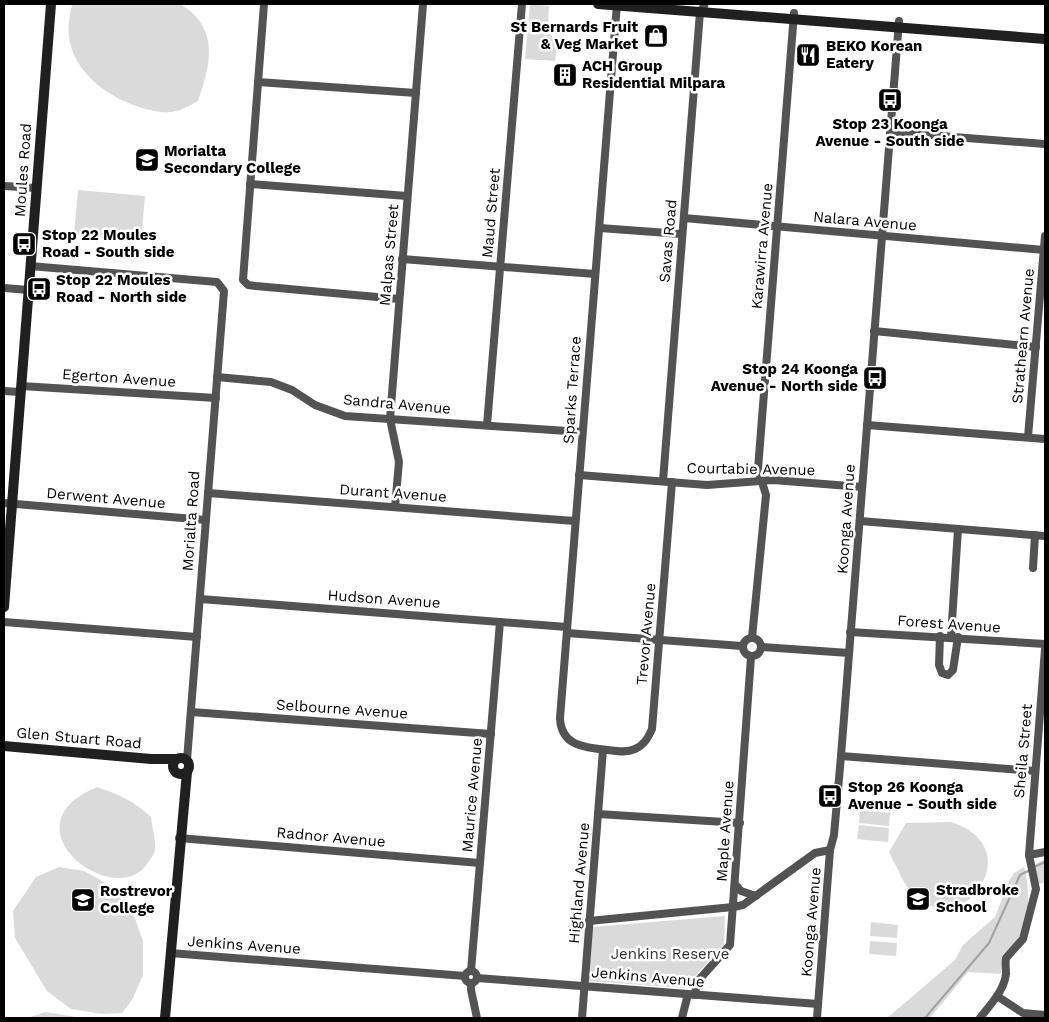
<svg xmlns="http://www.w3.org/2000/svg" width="1049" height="1022" font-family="'Work Sans',sans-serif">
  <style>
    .green { fill: #dadada }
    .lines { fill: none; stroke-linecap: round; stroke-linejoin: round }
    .stream { stroke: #a1a1a1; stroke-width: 2 }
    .minor { stroke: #535353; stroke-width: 8 }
    .tertiary { stroke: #535353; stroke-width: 9 }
    .secondary { stroke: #202020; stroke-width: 10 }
    .labels { text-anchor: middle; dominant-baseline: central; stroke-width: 5; stroke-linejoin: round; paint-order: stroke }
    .poi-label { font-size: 15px; font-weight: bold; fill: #000; stroke: #fff; text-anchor: start }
    .street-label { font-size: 15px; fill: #000; stroke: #fff }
    .park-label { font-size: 15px; fill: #313131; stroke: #fff }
  </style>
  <rect width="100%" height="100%" fill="#fff"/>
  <g class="green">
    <path d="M73,4H180C220,28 211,64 198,101C187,107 175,114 162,112C118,107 63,72 69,22C70,16 70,9 73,4Z"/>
    <path d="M530,4L549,6C548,19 547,29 554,40L563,41V46H557L555,61L525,59Z"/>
    <path d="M78,190L145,196L141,241L74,235Z"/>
    <path d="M97,787C118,794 134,801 151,817C152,827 156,841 155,851C154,854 151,858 149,861C119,915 0,827 97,787Z"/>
    <path d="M860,810L890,813L889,826L859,823Z"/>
    <path d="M951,822C982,831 1000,858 979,888C972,898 965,904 952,908C943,910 928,905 918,903L904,882L889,852L906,823Z"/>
    <path d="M859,825L889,828L888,842L857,839Z"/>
    <path d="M1045,859V882L1038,884L1034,865Z"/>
    <path d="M59,867L84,871L111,886L134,916L143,941V975L132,1000L122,1013L102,1014L71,1009L47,991L15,938L13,911L36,877Z"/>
    <path d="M1024,867C1030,890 1031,918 1018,939C1013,946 1006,950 1002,956L1001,974L968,972L930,1018H887L955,960L963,945L995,917L1009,881L1014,873Z"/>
    <path d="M725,916L724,945L684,988L588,981L592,927Z"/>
    <path d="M871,922L898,925L897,938L870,936Z"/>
    <path d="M870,941L897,943L896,956L869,954Z"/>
    <path d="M46,1012L76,1017L78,1018H27Z"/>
  </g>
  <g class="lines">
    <g class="stream">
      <path d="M1034,867L1045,862"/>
      <path d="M925,1018L989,943L1020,875L1030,870"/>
    </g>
    <g class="minor">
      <path d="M264,4L243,280L248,285L256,286L399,299"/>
      <path d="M617,4L560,718C561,746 585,748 608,750C617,751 626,753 635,749C644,745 648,738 652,729L672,482"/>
      <path d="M258,82L416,93"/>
      <path d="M890,132L1045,144"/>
      <path d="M250,184L407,196"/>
      <path d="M4,186L36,188"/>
      <path d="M684,218L1044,250"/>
      <path d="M600,228L681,234"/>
      <path d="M402,259L595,274"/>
      <path d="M30,266L217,282L224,291L187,760"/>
      <path d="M4,288L29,290"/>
      <path d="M874,331L1036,347"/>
      <path d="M217,377L271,382L292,390L315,405L345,416L582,432"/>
      <path d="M21,386L216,398"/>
      <path d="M4,391L20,392"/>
      <path d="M487,425L522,4"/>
      <path d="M867,425L1045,439"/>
      <path d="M1028,437L1045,236"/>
      <path d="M579,475L707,485L773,480L862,487"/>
      <path d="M663,481L700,12L703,8"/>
      <path d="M208,493L575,521"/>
      <path d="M4,503L206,520"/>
      <path d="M395,507L399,462L390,419L423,4"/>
      <path d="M860,521L1045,536"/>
      <path d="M1033,568L1035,535"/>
      <path d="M200,599L567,627"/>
      <path d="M4,622L197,637"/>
      <path d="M850,632L1045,644"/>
      <path d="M567,633L742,646"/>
      <path d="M940,636L939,665L942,673L948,675L953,670L958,637"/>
      <path d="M951,637L958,529"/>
      <circle cx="752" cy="647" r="9"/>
      <path d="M752,638L766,495L758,469L794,13"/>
      <path d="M761,647L849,653"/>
      <path d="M191,712L491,734"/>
      <path d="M841,756L1035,771"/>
      <path d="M598,814L740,823"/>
      <path d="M179,838L480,863"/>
      <path d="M1029,855L1045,852"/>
      <path d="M735,884L741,891L756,896"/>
      <path d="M589,921L733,907L743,905L815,853L830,850"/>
      <path d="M170,953L465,976"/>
      <path d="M471,971L500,622"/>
      <circle cx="471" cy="977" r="6"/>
      <path d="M477,978L818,1004"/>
      <path d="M471,983V990L477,1018"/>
      <path d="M695,995L697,982L730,945L751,657"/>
      <path d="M997,996L1023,1013L1045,1015"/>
      <path d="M582,1018L603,750"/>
      <path d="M682,1018L688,994"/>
      <path d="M817,1018L830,850L834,835L841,756L899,21"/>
      <path d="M980,1018C990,1005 1004,991 1006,974C1006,968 1005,963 1006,958L1023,939L1036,889L1029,855L1045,649"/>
    </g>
    <path class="tertiary" d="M704,5V4"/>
    <g class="secondary">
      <path d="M598,4L1045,39"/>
      <path d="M4,607L51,4"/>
      <path d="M4,746L151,759H177"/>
      <circle cx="181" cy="766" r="8"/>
      <path d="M165,1018L187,772"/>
    </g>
  </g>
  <defs>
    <symbol id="shop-square" viewBox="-11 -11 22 22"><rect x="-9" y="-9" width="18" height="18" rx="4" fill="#000" stroke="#fff"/><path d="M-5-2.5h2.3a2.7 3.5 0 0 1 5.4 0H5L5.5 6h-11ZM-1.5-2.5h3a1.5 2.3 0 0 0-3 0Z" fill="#fff"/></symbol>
    <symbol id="restaurant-square" viewBox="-11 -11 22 22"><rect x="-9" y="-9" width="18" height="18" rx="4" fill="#000" stroke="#fff"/><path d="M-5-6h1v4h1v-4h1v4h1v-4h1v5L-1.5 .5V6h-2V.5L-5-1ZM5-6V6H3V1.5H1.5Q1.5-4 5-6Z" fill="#fff"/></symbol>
    <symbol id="building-square" viewBox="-11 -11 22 22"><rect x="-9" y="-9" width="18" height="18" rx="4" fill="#000" stroke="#fff"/><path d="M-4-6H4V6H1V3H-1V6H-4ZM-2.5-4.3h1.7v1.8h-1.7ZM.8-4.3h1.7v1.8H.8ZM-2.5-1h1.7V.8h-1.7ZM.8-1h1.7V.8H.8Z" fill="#fff"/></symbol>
    <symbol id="bus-square" viewBox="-11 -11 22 22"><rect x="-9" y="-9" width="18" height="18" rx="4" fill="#000" stroke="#fff"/><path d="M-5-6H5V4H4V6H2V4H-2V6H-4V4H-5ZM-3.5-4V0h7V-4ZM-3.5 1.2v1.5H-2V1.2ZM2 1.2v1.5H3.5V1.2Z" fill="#fff"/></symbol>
    <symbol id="school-square" viewBox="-11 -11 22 22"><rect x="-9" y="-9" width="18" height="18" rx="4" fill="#000" stroke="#fff"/><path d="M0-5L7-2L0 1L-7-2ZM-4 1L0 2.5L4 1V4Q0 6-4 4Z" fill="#fff"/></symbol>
  </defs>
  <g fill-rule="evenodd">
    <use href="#shop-square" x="642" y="22" width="28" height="28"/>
    <use href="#restaurant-square" x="794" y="41" width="28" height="28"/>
    <use href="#building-square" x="551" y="61" width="28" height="28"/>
    <use href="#bus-square" x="876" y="86" width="28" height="28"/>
    <use href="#school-square" x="133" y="146" width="28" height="28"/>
    <use href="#bus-square" x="10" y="230" width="28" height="28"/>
    <use href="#bus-square" x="25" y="275" width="28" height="28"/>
    <use href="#bus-square" x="861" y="364" width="28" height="28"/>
    <use href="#bus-square" x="816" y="782" width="28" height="28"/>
    <use href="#school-square" x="904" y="885" width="28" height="28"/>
    <use href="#school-square" x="69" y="886" width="28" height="28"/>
  </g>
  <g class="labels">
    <g class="poi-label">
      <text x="638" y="27" text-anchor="end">St Bernards Fruit<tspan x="638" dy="17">&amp; Veg Market</tspan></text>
      <text x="826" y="46">BEKO Korean<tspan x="826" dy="17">Eatery</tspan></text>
      <text x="582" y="66">ACH Group<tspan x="582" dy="17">Residential Milpara</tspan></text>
      <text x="890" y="124" text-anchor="middle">Stop 23 Koonga<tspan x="890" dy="17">Avenue - South side</tspan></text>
      <text x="164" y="151">Morialta<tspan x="164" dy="17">Secondary College</tspan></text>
      <text x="42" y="235">Stop 22 Moules<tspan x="42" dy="17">Road - South side</tspan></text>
      <text x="56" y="280">Stop 22 Moules<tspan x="56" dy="17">Road - North side</tspan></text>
      <text x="858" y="369" text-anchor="end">Stop 24 Koonga<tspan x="858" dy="17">Avenue - North side</tspan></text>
      <text x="848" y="787">Stop 26 Koonga<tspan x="848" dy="17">Avenue - South side</tspan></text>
      <text x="936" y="890">Stradbroke<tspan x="936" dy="17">School</tspan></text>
      <text x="100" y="891">Rostrevor<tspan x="100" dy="17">College</tspan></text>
    </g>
    <g class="street-label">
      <text transform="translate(23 170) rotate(-86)">Moules Road</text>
      <text transform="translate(491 213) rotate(-85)">Maud Street</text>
      <text transform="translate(865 221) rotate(5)">Nalara Avenue</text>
      <text transform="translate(668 241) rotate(-85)">Savas Road</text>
      <text transform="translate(762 246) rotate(-85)">Karawirra Avenue</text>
      <text transform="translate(389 255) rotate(-85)">Malpas Street</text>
      <text transform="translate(1023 336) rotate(-85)">Strathearn Avenue</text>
      <text transform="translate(119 378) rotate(4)">Egerton Avenue</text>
      <text transform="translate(572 390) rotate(-86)">Sparks Terrace</text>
      <text transform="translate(397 404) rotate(5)">Sandra Avenue</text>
      <text transform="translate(751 469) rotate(1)">Courtabie Avenue</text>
      <text transform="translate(393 493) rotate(4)">Durant Avenue</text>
      <text transform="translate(106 498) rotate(5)">Derwent Avenue</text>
      <text transform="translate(846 519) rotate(-86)">Koonga Avenue</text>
      <text transform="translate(191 521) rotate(-86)">Morialta Road</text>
      <text transform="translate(384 599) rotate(4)">Hudson Avenue</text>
      <text transform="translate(949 624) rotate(4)">Forest Avenue</text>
      <text transform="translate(646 634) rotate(-85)">Trevor Avenue</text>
      <text transform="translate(342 709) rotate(4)">Selbourne Avenue</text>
      <text transform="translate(79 738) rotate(5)">Glen Stuart Road</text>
      <text transform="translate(1023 751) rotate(-85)">Sheila Street</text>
      <text transform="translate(472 795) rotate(-85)">Maurice Avenue</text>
      <text transform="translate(725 831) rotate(-86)">Maple Avenue</text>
      <text transform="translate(331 837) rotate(5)">Radnor Avenue</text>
      <text transform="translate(579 883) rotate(-85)">Highland Avenue</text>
      <text transform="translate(811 922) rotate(-85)">Koonga Avenue</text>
      <text transform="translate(244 945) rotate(4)">Jenkins Avenue</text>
      <text transform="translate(648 977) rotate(5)">Jenkins Avenue</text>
    </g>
    <g class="park-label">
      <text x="670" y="954">Jenkins Reserve</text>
    </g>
  </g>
  <rect width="1049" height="1022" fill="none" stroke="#000000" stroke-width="10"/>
</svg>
